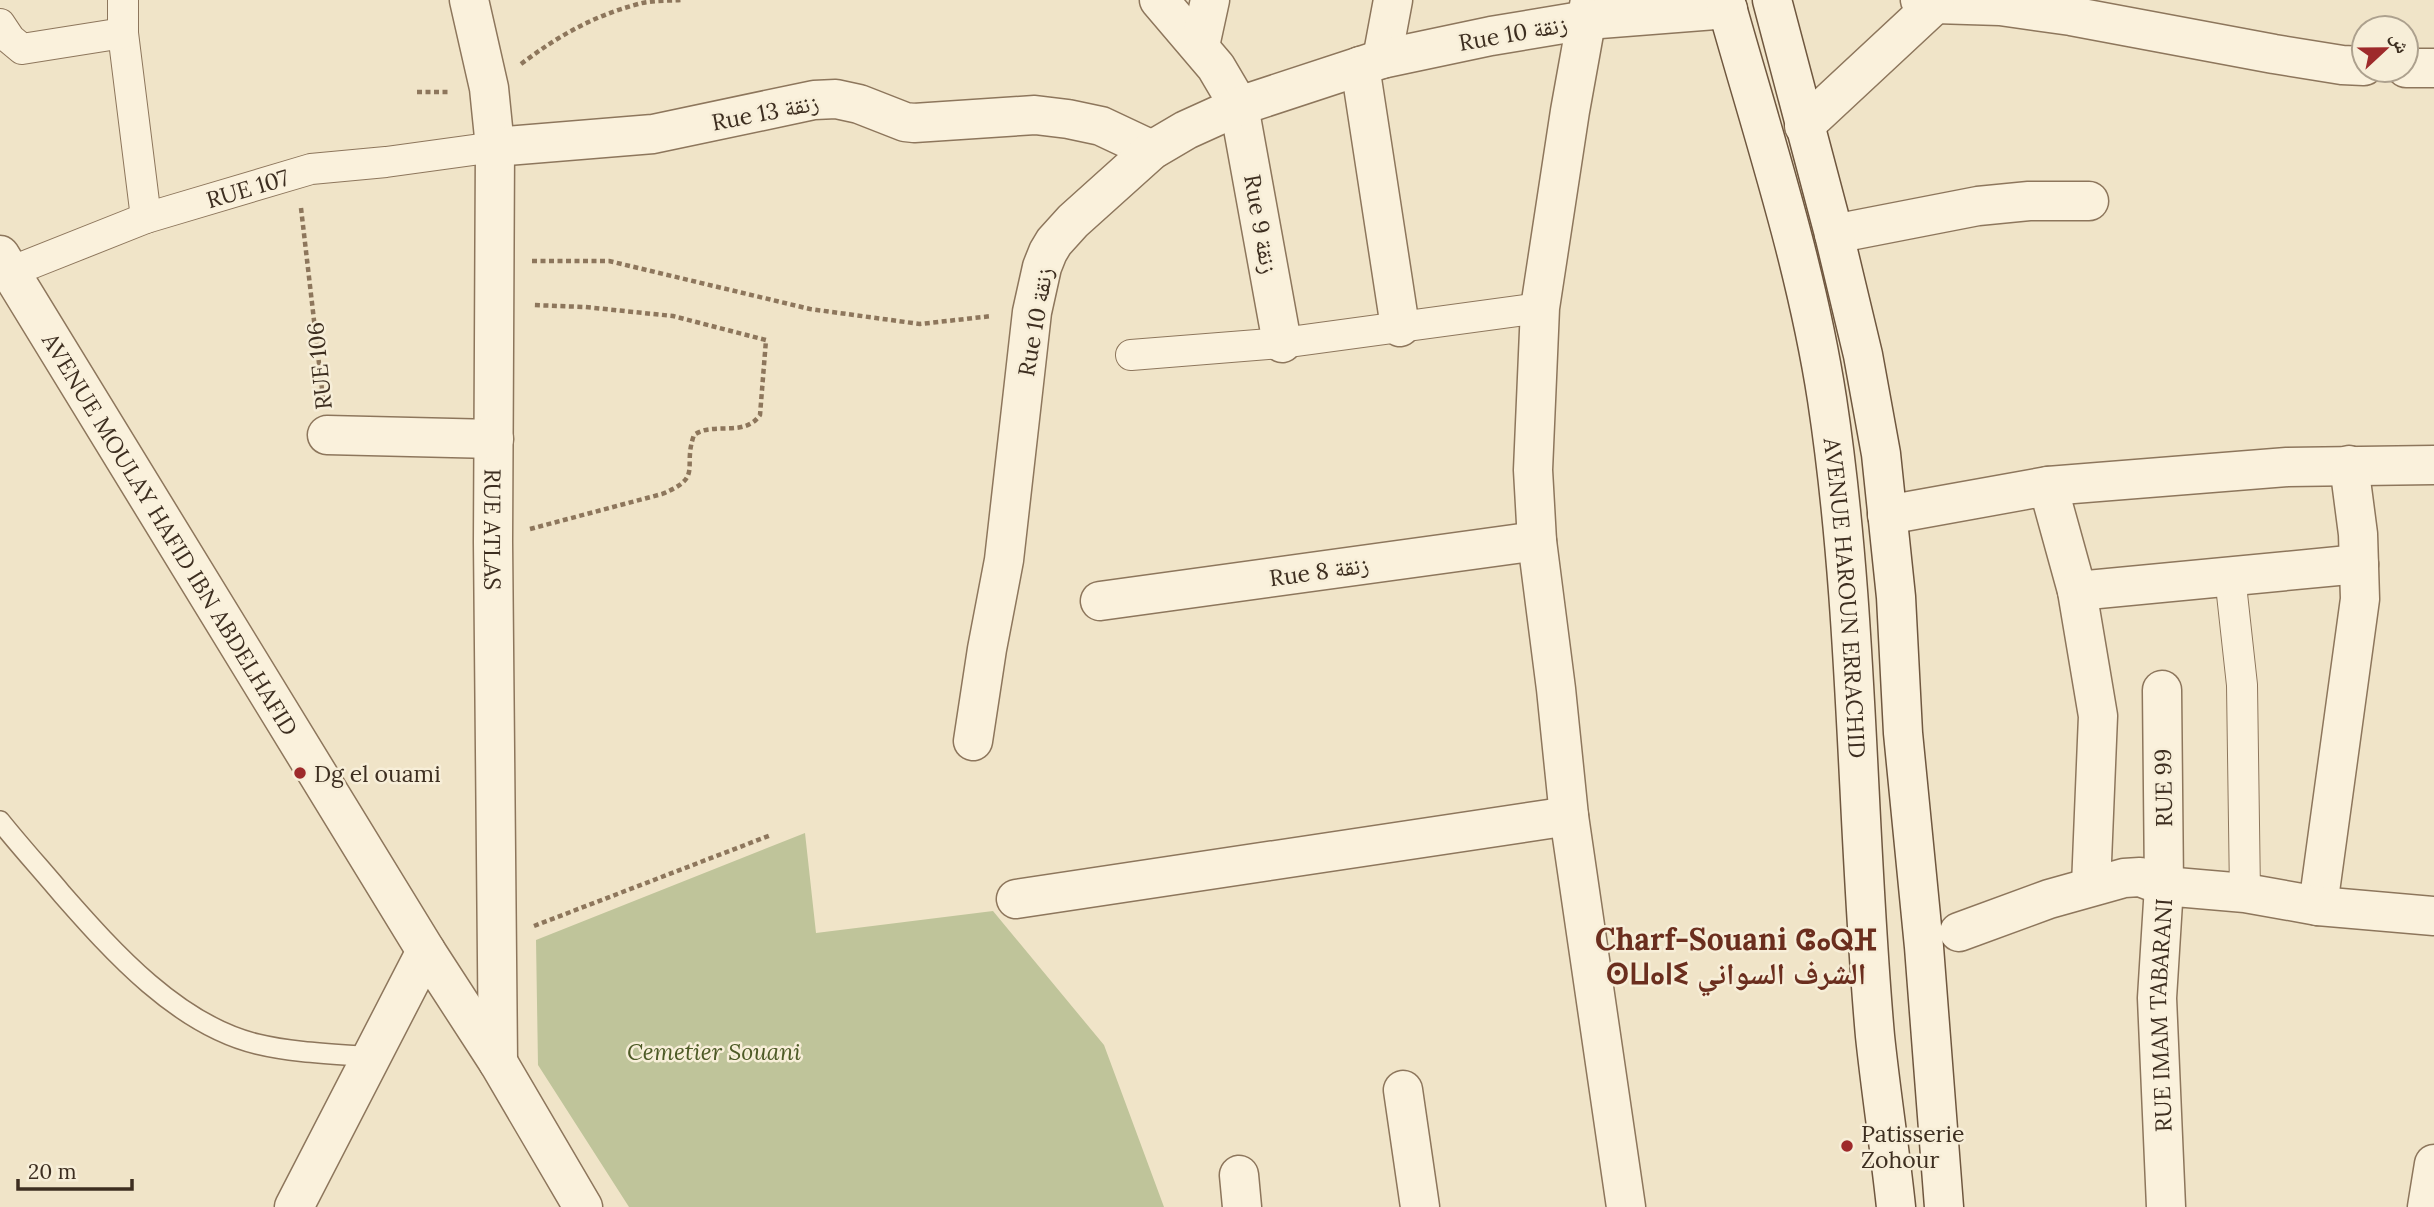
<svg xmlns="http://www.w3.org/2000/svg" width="2434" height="1207" font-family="Lora,'Noto Naskh Arabic','Noto Sans Tifinagh',serif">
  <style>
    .cemetery { fill: #bfc49a }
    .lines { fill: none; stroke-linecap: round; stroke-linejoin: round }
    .service-casing { stroke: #8d765c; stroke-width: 22 }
    .pedestrian-casing { stroke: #8d765c; stroke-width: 32 }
    .minor-casing { stroke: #8d765c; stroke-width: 41 }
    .tertiary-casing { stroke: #8d765c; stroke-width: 41 }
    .secondary-casing { stroke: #6f573f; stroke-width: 41 }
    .path { stroke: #8d765c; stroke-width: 4.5; stroke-dasharray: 5 3.5; stroke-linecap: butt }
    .service { stroke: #faf1dc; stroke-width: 19 }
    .pedestrian { stroke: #faf1dc; stroke-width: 30 }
    .minor { stroke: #faf1dc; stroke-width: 38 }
    .tertiary { stroke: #faf1dc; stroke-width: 38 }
    .secondary { stroke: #faf1dc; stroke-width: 38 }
    .poi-dot { fill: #9e2a2b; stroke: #f7eed8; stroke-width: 2.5 }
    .labels { text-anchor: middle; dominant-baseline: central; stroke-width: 5; stroke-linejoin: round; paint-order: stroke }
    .street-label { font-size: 23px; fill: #3d2e20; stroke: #f7eed8 }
    .poi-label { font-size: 23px; fill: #3d2e20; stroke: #f7eed8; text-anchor: start }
    .park-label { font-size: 23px; font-style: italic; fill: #4d5a26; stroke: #f7eed8 }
    .district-label { font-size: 30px; font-weight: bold; fill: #6b2e1e; stroke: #f7eed8 }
  </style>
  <rect width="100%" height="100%" fill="#f0e4c8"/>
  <path class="cemetery" d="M805,833L816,933L993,911L1104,1045L1164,1207H629L538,1065L536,940Z"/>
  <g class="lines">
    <defs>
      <path id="service" d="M0,821C20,846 41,869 62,894C113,952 178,1025 257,1044C294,1053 335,1054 373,1057"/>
      <g id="pedestrian">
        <path d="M123,0V33L146,218"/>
        <path d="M0,24L10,39L22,49L123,33"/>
        <path id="s1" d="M10,272L146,218L311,169L386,162L495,147"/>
        <path d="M1131,355L1282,343L1540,308"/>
        <path d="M2230,576L2242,685L2245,893"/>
      </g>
      <g id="minor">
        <path id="s2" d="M469,0L489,88L495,147L493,542L498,1062"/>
        <path d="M1159,0L1216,67L1239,106L1282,343"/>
        <path d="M1590,0L1570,111L1540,308L1533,470L1537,541L1556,689L1569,816L1626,1207"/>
        <path d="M1920,0L1935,4L2000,6L2071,16L2274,54L2342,65L2364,66"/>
        <path d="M1200,46L1210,0"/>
        <path d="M1382,59L1393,0"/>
        <path d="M1360,66L1400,327"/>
        <path d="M2406,68H2434"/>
        <path d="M1804,126L1935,4"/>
        <path d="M495,147L653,134L814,100L836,99L859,104L905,122L914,123L1035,115L1068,119L1101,126L1152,150"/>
        <path d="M1834,234L1978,206L2029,201H2089"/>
        <path d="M327,435L494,439"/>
        <path d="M2048,486L2077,591L2098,716L2091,886"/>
        <path d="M1887,515L2048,486L2287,467L2434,465"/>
        <path d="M2077,591L2359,564"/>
        <path d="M1100,601L1537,541"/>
        <path d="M973,741L987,649L1004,560L1032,312L1042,267L1048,252L1054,242L1073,221L1152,150L1186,130L1239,106L1382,59L1491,36L1587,20L1728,9"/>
        <path d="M1016,899L1569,816"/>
        <path d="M2318,906L2360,599L2358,534L2349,465"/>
        <path d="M1959,932L2049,899L2124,878L2140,877L2164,886L2162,690"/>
        <path d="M1403,1090L1420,1207"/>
        <path d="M1239,1175L1242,1207"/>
        <path d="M294,1207L426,951"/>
        <path id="s3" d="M2166,1207L2157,998L2164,886L2245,893L2318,906L2434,916"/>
        <path d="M2427,1207L2434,1164"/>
      </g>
      <g id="tertiary">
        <path id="s4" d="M0,255L426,951L498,1062L583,1207"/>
      </g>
      <g id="secondary">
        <path id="s5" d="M1725,0C1762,132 1806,263 1827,399C1859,610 1856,824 1875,1036C1881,1093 1890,1150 1896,1207"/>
        <path d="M1772,0L1834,234L1863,355L1881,454L1896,597L1903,733L1924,947L1944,1207"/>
      </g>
    </defs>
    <use href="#service" class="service-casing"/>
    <use href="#pedestrian" class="pedestrian-casing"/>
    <use href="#minor" class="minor-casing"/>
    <use href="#tertiary" class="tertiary-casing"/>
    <use href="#secondary" class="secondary-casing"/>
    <g class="path">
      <path d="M521,64C558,36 593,16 638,4C652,0 668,1 682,0"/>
      <path d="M417,92H451"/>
      <path d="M301,208L323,398"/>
      <path d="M532,261H609L810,309L920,324L992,316"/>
      <path d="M530,529L662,494C704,477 682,468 694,435C713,421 744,438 760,415L766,340L673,316L585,307L533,305"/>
      <path d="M534,926L771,835"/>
    </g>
    <use href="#service" class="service"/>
    <use href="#pedestrian" class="pedestrian"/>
    <use href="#minor" class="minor"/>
    <use href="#tertiary" class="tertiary"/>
    <use href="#secondary" class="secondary"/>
  </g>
  <g class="poi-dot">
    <circle cx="300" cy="773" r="7"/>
    <circle cx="1847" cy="1146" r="7"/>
  </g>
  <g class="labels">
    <g class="street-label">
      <text transform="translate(1513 33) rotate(-10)">Rue 10 زنقة</text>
      <text transform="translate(765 112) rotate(-11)">Rue 13 زنقة</text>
      <text stroke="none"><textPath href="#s1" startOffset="252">RUE 107</textPath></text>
      <text transform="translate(1261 224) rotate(80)">Rue 9 زنقة</text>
      <text transform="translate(1035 322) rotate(-80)">Rue 10 زنقة</text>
      <text transform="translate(319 366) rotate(-96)">RUE 106</text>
      <text stroke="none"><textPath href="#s2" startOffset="532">RUE ATLAS</textPath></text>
      <text stroke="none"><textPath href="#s4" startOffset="327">AVENUE MOULAY HAFID IBN ABDELHAFID</textPath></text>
      <text transform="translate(1319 571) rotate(-8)">Rue 8 زنقة</text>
      <text stroke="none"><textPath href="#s5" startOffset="612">AVENUE HAROUN ERRACHID</textPath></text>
      <text transform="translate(2163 788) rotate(-91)">RUE 99</text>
      <text stroke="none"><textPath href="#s3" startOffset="192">RUE IMAM TABARANI</textPath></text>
    </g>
    <g class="poi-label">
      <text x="314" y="773">Dg el ouami</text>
      <text x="1861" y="1133">Patisserie<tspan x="1861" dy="26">Zohour</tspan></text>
    </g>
    <g class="park-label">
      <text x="714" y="1051">Cemetier Souani</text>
    </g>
    <g class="district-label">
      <text x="1736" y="939">Charf-Souani ⵛⴰⵕⴼ<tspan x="1736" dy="34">ⵙⵡⴰⵏⵉ الشرف السواني</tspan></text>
    </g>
  </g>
  <g transform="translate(2385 49) rotate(68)"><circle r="33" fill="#f7eed8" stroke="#ada18e" stroke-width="2"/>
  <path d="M0-5L12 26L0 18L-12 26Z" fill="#9e2a2b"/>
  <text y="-10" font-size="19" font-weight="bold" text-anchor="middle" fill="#3d2e20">ش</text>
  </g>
  <path d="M18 1179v10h114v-10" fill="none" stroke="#3d2e20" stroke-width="3.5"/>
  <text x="28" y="1179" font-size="21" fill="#3d2e20" stroke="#f7eed8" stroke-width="5" paint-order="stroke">20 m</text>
</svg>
